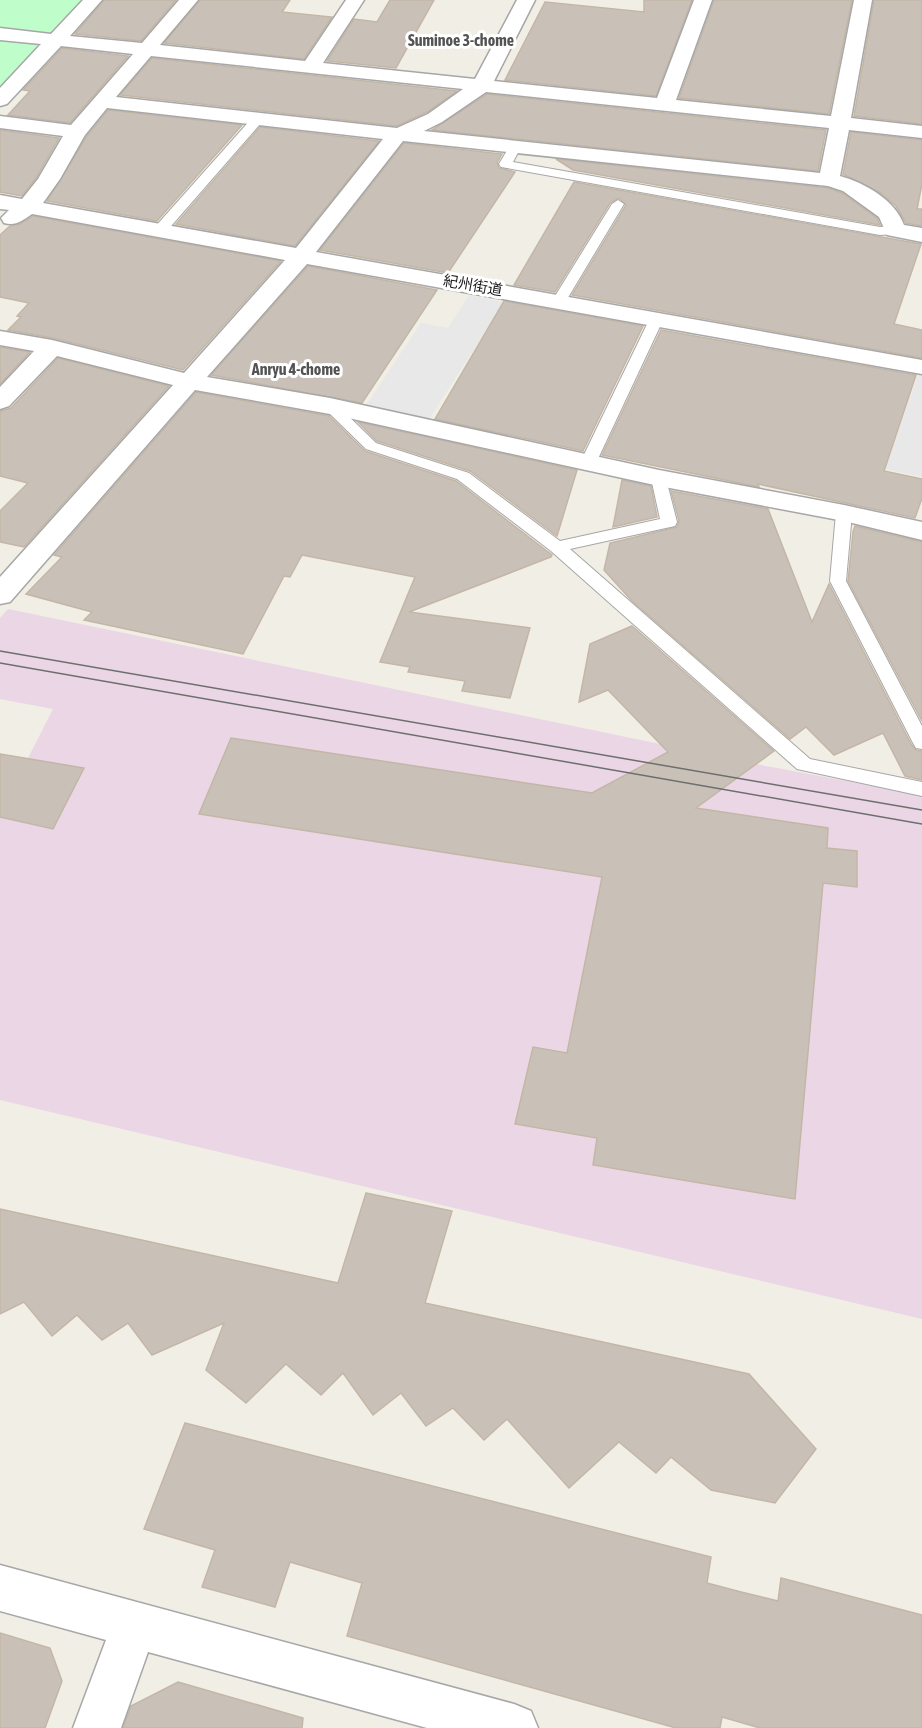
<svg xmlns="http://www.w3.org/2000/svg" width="922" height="1728" font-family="'Asap Condensed','Noto Sans JP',sans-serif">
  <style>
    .industrial { fill: #ebd6e5 }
    .park { fill: #bffecb }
    .parking { fill: #e8e8e8 }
    .building { fill: #c9c1b8; stroke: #c4b6a6; stroke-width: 1.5 }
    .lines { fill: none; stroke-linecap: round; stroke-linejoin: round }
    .service-casing { stroke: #a7a7a7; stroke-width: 2 }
    .minor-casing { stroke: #a7a7a7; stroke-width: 3 }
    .service { fill: #fff; fill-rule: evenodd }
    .minor { fill: #fff; fill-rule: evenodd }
    .tram { stroke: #6e6e6e; stroke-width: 1.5 }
    .labels { text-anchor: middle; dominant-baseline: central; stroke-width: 6; stroke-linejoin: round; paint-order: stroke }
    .far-street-label { font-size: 15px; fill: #202020; stroke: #fff }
    .far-neighbourhood-label { font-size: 16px; font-weight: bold; fill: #535353; stroke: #fff }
  </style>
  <rect width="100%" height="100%" fill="#f1eee5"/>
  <path class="industrial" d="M8,609L766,766L922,795V1319L0,1100V813L53,709L0,699V618Z"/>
  <g class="park">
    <path d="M0,0H85L58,31L48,34L0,28Z"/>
    <path d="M0,40L36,44L40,49L0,92Z"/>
  </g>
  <g class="parking">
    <path d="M469,295L504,302L426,424L363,410L421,323L448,328Z"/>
    <path d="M918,375H922V477L885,469Z"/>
  </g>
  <g class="building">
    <path d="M104,0H176L141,41L75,34Z"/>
    <path d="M200,0H290L282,12L332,17L304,59L164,43Z"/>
    <path d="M390,0H434L396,68L327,61L354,19L377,22Z"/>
    <path d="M644,0H692L656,96L505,80L545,2L644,12Z"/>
    <path d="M714,0H852L829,114L679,98Z"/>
    <path d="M874,0H922V124L854,116Z"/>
    <path d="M62,48L128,56L70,123L8,115L30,91L23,90Z"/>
    <path d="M152,58L457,91L427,112L397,126L120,95Z"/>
    <path d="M487,94L826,130L818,171L432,130Z"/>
    <path d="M108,110L242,125L157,221L47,201L87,136Z"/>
    <path d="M260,127L379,141L295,246L176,224Z"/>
    <path d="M0,130L59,138L36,178L22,196L0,192Z"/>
    <path d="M851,132L922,140V184L917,209H922V226L906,223L896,206L879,192L843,174Z"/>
    <path d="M404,143L502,154L497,163L499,168L515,172L448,273L320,250Z"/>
    <path d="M556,159L828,188L842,193L877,218L880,225L573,170Z"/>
    <path d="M574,182L921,244L894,324L922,330V358L572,295L626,205L619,198L610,203L555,292L514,285Z"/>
    <path d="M33,216L281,261L183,370L53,338L8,330L21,317L17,316L29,303L0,297V235L10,226L20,224Z"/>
    <path d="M308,266L437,290L362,403L211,375Z"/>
    <path d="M504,301L643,326L583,451L435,419Z"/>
    <path d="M661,330L916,375L884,471L922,479V498L915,518L758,484L759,487L602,455Z"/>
    <path d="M0,347L30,352L0,384Z"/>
    <path d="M58,358L169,386L24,547L0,542V511L28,483L0,476V411L11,408Z"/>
    <path d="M196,392L329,416L365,451L456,481L552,555L551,557L409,612L530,628L510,698L462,691L465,681L408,672L410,667L380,662L415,577L302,555L290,577L284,576L243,654L84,620L92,612L26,594L62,557L54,555Z"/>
    <path d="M358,422L577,470L557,536L470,471L377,441Z"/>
    <path d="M622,480L651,486L657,517L613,527Z"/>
    <path d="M671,491L768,509L812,622L829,584L911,744L916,750L922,751V780L905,776L883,733L834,755L806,727L790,739L632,601L604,570L610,543L677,527L679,521Z"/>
    <path d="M855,526L922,542V721L848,581L853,532Z"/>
    <path d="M632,626L774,751L696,808L828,828L827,848L857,851V887L823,883L795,1199L593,1165L597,1138L515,1124L533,1047L567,1053L602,877L199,814L231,738L592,793L668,752L608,690L579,702L590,644Z"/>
    <path d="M0,754L84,768L53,829L0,817Z"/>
    <path d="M366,1193L452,1211L425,1303L749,1374L816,1449L775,1503L711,1490L671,1457L656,1473L619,1442L569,1488L507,1419L484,1440L453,1408L426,1426L401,1393L373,1415L343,1373L321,1395L286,1364L246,1403L206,1370L224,1323L152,1355L128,1323L102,1340L77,1315L52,1336L24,1302L0,1314V1209L338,1283Z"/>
    <path d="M185,1423L711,1557L707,1583L741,1592L778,1601L781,1578L922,1615V1728H760L722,1717L720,1728H676L347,1636L362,1583L290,1562L275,1607L202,1587L215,1550L144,1529Z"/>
    <path d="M0,1633L50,1648L62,1681L45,1728H0Z"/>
    <path d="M178,1682L303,1718L302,1728H123L131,1706Z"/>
  </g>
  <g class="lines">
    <defs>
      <g id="service">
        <path d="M257,116L263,120L261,123L165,233H155L153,230L155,227L253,117Z"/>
        <path d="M516,141L522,145L513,162L880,227L895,226L902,230L895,234L880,235L501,167L499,164L512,142Z"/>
        <path d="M618,200L624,204L566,301L559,305L554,304L552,301L612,204Z"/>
        <path d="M657,314L664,318L596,463L593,466H583L580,463L650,318Z"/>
        <path d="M330,402L335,403L376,443L469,473L560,541L660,519L651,478L659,473L665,475L677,522L675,526L570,549L810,759L922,782V796L797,769L551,551L457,479L366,449L325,409L323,406Z"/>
        <path d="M844,508L852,513L846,581L922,726V749L916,748L913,743L830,581L836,513Z"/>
      </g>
      <g id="minor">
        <path d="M83,0H102L70,36L142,43L179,0H198L160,45L305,61L346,0H364L323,63L475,79L517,0H535L494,81L657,98L694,0H712L676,100L831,116L854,0H872L851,118L922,126V138L849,130L840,176C865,183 895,200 904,225L922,228V242L887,235L879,217L843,191L828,186L403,141L316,252L922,360V374L307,264L207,377L330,398L659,470L844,505L922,522V540L844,521L659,486L330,414L195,390L10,602L0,604V577L173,385L57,356L9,406L0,409V387L34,351L0,345V331L52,340L184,373L285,260L32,214C22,221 16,226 4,223L1,218L9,210L0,209V195L22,199L38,179L63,136L0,128V116L71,125L133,54L61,46L7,104L0,106V88L41,44L0,40V28L51,34ZM151,56L463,89L428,114L397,128L116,97ZM486,92L829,128L820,173L424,131L442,122ZM107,108L383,139L296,248L43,203L60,179L85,135Z"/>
        <path d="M0,1565L514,1704L531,1711L538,1728H427L148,1652L121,1728H73L106,1640L0,1611Z"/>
      </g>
    </defs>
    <use href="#service" class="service-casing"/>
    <use href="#minor" class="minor-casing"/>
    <use href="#service" class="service"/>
    <use href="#minor" class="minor"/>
    <g class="tram">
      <path d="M0,651L922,810"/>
      <path d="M0,663L922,824"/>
    </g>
  </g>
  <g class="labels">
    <g class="far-street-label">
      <text transform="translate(473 285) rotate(10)">紀州街道</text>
    </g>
    <g class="far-neighbourhood-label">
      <text x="461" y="40">Suminoe 3-chome</text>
      <text x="296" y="369">Anryu 4-chome</text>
    </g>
  </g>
</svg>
